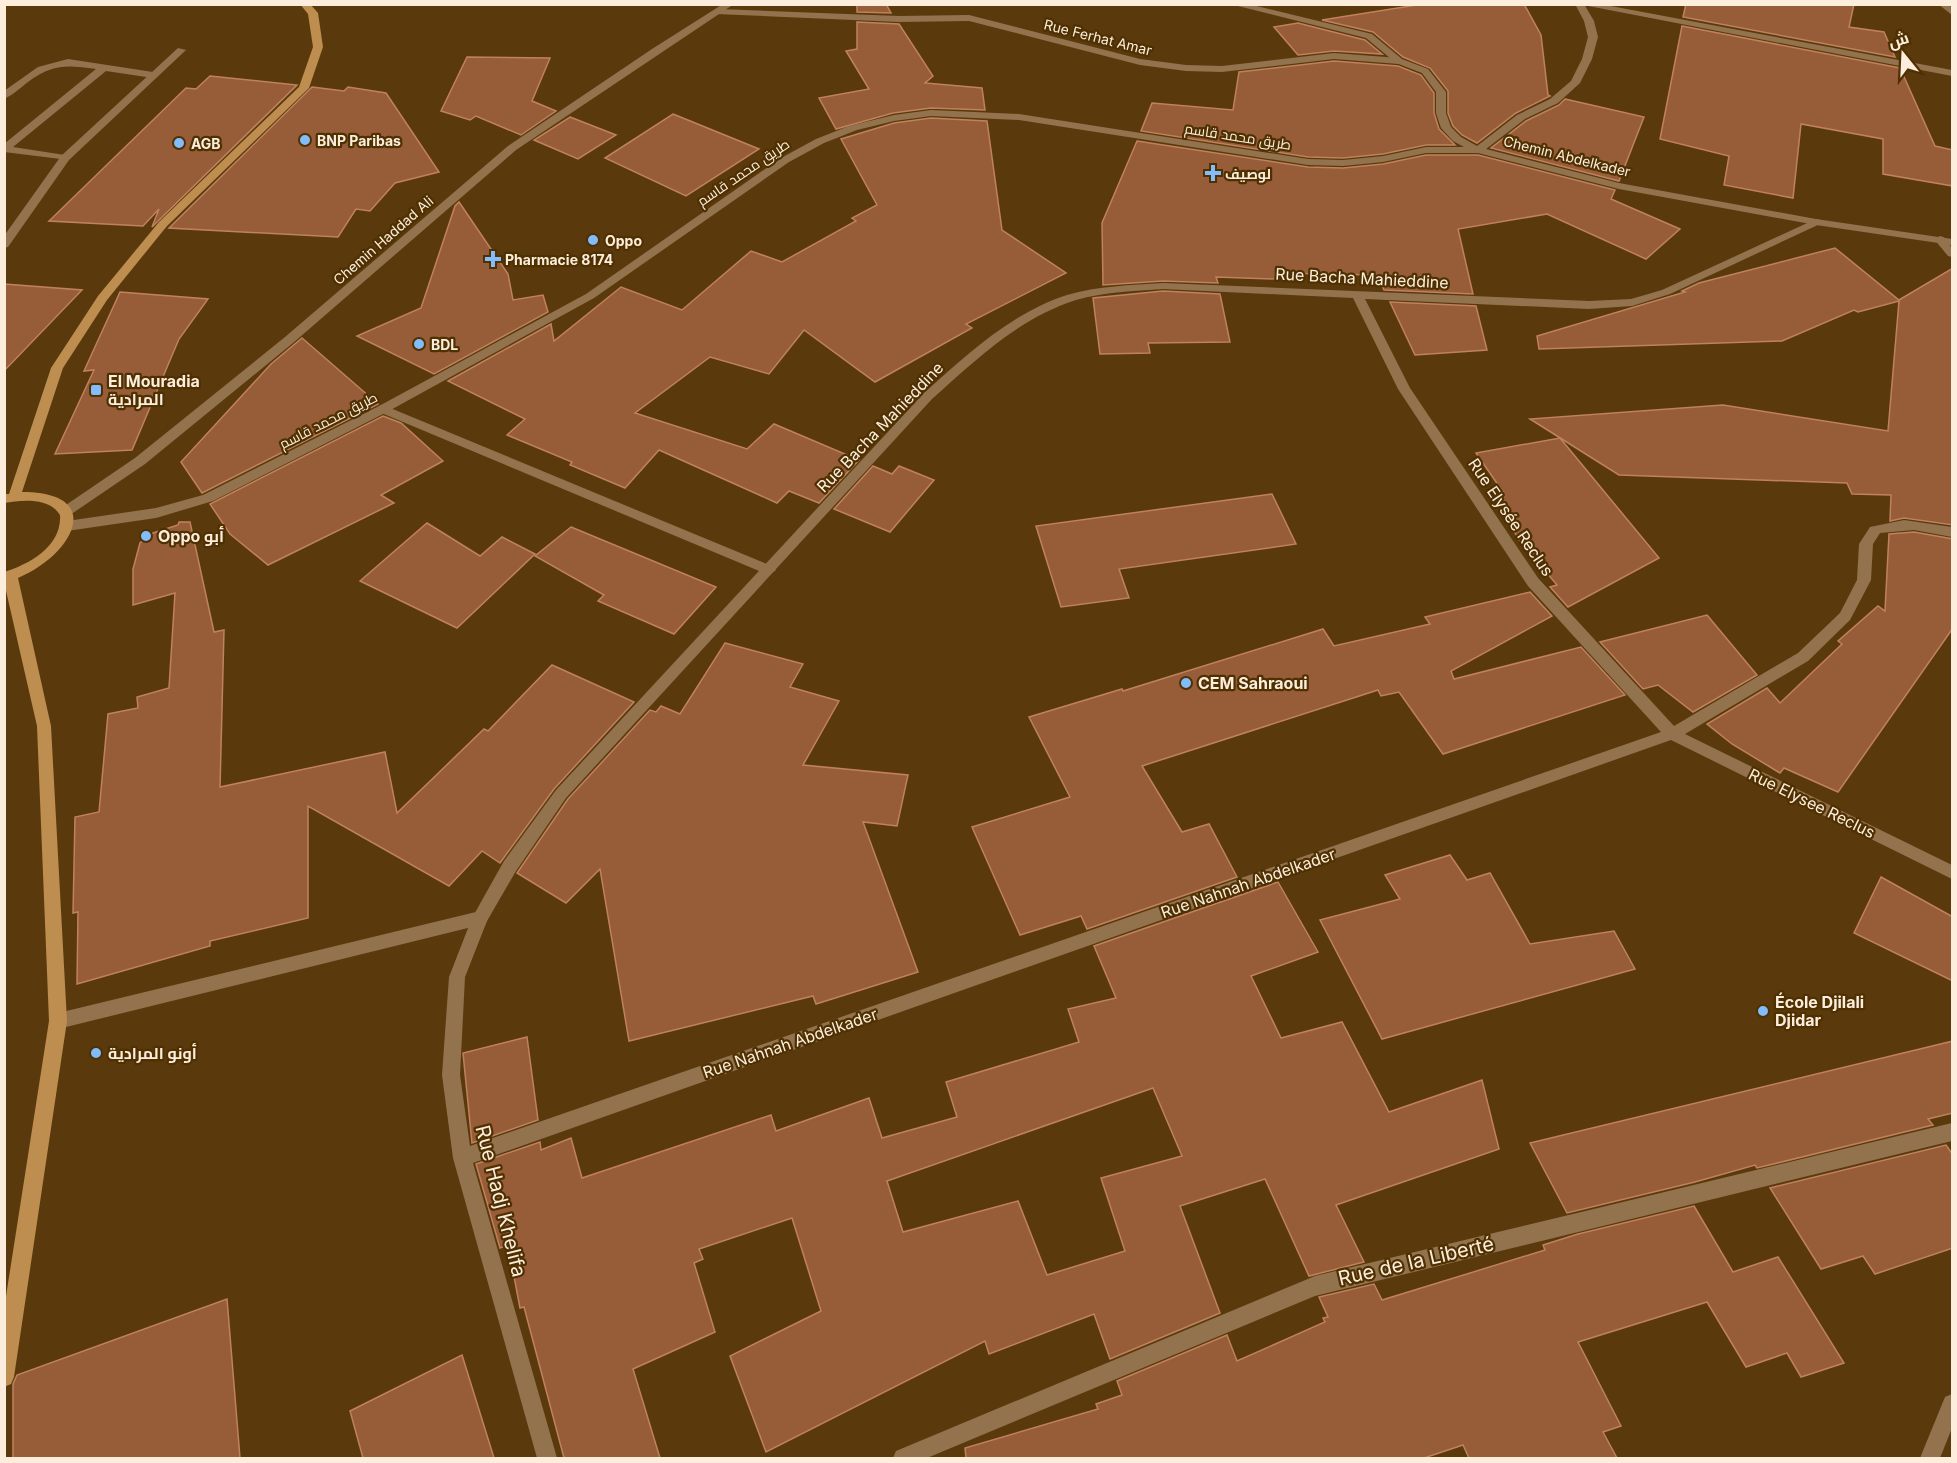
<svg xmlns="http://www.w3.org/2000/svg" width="1957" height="1463" font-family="Inter,Cairo,sans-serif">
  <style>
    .building { fill: #975c38; stroke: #c0825d; stroke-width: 1.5; fill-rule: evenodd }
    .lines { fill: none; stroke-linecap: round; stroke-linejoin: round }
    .service { fill: #92734e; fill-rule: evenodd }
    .pedestrian { fill: #92734e; fill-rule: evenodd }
    .minor { fill: #92734e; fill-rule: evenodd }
    .tertiary { fill: #92734e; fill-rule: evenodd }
    .secondary { fill: #be8d50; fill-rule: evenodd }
    .poi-dot { fill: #82bcfa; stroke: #4f3000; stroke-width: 2 }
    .labels { text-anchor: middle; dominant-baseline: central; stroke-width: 4.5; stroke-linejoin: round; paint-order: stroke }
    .far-street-label { font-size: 14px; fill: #fceddc; stroke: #4f3000 }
    .far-poi-label { font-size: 14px; font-weight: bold; fill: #fceddc; stroke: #4f3000; text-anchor: start }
    .street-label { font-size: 16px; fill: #fceddc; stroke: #4f3000 }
    .poi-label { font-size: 16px; font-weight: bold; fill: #fceddc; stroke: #4f3000; text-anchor: start }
    .near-street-label { font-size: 20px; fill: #fceddc; stroke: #4f3000 }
  </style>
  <rect width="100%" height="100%" fill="#5a3a0c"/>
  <g class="building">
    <path d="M857,4H886L891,13L857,12Z"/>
    <path d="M1423,4H1524L1541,35L1548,95L1550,96L1516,113L1477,143L1462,135L1453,126L1448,113V91L1430,68L1403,57L1373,32L1322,20Z"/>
    <path d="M1686,4H1854L1849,27L1884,32L1895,57L1683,17Z"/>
    <path d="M857,22L899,24L933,76L925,83L982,88L985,110L931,108L893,113L836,129L819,98L869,89L846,51L857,49Z"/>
    <path d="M1298,23L1365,40L1382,54L1334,51L1298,55L1274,27Z"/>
    <path d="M1682,26L1900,68L1935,146L1953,150V186L1883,174V139L1801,124L1793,198L1724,185L1729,156L1660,139Z"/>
    <path d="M467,57L550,58L532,101L556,111L521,135L476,116L470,120L441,111Z"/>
    <path d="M1334,61L1398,66L1421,75L1434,93V113L1439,129L1455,145H1426L1383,154L1343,158L1308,157L1141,131L1152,103L1233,110L1239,72Z"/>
    <path d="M210,76L297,85L152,227L159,209L143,226L49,221L186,88L196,89Z"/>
    <path d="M312,87L344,91L348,87L386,93L439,172L395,183L370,211L356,209L338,237L169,228Z"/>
    <path d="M1565,99L1644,117L1619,181L1491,148L1526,121L1559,105Z"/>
    <path d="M673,114L759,149L686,196L605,158Z"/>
    <path d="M570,117L616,135L578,159L534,140Z"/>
    <path d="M931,118L987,121L1002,230L1066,273L966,324L972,328L875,382L804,330L769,374L710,357L635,413L747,449L774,424L859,460L819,503L789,491L777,503L659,450L625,488L570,465L572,462L507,435L525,419L448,381L551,324L554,341L621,287L682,310L751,251L782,262L856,221L852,218L877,205L841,139L894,123Z"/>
    <path d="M1137,141L1308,167L1343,168L1383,164L1426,155H1478L1615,190L1611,199L1680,229L1646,259L1547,214L1458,229L1473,294L1384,290L1377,275L1275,273V279L1216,277L1218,283L1163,281L1103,285L1102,223Z"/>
    <path d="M459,202L508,274L513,300L543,295L548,312L434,374L357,336L421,308L455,206Z"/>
    <path d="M1835,248L1899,300L1953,268V525L1904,518L1890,521L1891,495L1852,494L1847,483L1619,475L1530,419L1723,405L1888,431L1899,301L1858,312L1854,310L1782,341L1539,349L1537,336L1685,292L1682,291L1699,283Z"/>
    <path d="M4,284L82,290L4,371Z"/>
    <path d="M1163,291L1220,294L1230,342L1148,343L1150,353L1100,354L1093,298Z"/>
    <path d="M120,292L208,299L179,339L132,450L55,454L94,370L84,371Z"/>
    <path d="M1390,302L1476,306L1487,350L1415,355Z"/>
    <path d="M302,338L378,404L202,493L181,462L271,364Z"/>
    <path d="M383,416L401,423L443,461L381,495L394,503L268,565L230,534L210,504Z"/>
    <path d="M1560,438L1659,558L1568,607L1550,587L1557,585L1519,540L1493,493L1503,492L1476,453Z"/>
    <path d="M873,466L892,474L899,466L934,480L890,532L834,509Z"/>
    <path d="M1272,494L1296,544L1119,569L1129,598L1061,607L1036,526Z"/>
    <path d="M179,522H190L214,632L224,630L220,787L385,752L397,813L484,729L488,731L552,665L634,702L554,789L500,863L482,851L449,886L308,806V918L210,941V946L77,984L78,912L73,913L75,817L99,812L108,714L138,708L137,697L169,688L175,593L133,605V569L140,543L150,534L178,525Z"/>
    <path d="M427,523L480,556L502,537L535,554L457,628L360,581Z"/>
    <path d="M571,527L716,587L674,634L598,601L604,595L535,556Z"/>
    <path d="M1914,532L1953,539V628L1838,792L1784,768L1780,773L1732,744L1707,724L1767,688L1780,703L1842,644L1838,641L1878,606L1885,611L1889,534Z"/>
    <path d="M1530,592L1552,616L1451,671L1454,679L1581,647L1625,695L1443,754L1399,692L1381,696L1378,690L1142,766L1182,832L1209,824L1237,877L1087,929L1081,916L1020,935L972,827L1070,797L1029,717L1122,689L1123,691L1323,629L1334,646L1430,624L1425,617Z"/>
    <path d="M1707,615L1757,675L1693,712L1658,685L1643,689L1600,642Z"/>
    <path d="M725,643L803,664L790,687L839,701L803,765L908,775L897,826L863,822L918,972L816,1004L813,996L629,1041L600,869L566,903L517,873L568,799L650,710L656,712L661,706L680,714Z"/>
    <path d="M1450,855L1467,880L1490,873L1530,944L1614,931L1635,969L1382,1039L1320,920L1400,899L1385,875Z"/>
    <path d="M1881,877L1953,917V981L1854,933Z"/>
    <path d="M1278,882L1318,952L1251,976L1281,1038L1342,1022L1389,1112L1482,1080L1499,1149L1336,1205L1364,1262L1309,1276L1265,1179L1180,1206L1220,1313L1110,1359L1094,1314L989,1354L985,1341L766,1452L730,1356L821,1311L792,1218L699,1249L703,1259L694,1263L715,1332L633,1369L660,1458H564L524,1307L520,1308L508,1245L500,1248L476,1164L540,1142L541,1150L571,1138L582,1178L771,1115L776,1131L869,1098L882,1138L957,1117L946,1082L1079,1042L1068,1009L1116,998L1094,946ZM1153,1088L1182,1156L1101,1178L1125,1251L1047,1275L1018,1201L903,1232L887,1181Z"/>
    <path d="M527,1037L538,1120L472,1143L463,1053Z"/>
    <path d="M1953,1041V1113L1928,1119L1933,1125L1757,1168L1755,1165L1695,1182L1567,1213L1530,1143Z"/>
    <path d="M1946,1145L1953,1155V1248L1875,1274L1863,1256L1821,1269L1770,1188Z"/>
    <path d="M1694,1206L1733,1272L1778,1257L1844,1363L1801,1377L1787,1353L1746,1367L1707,1302L1578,1342L1621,1426L1603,1432L1617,1458H1469L1463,1445L1424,1458H966L965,1448L1098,1409L1096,1404L1122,1395L1117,1381L1227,1335L1237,1361L1325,1322L1323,1318L1328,1317L1319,1297L1374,1284L1382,1300L1545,1250L1543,1245L1578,1234Z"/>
    <path d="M227,1299L240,1458H13V1384L17,1375Z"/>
    <path d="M462,1355L494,1458H363L350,1411Z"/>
  </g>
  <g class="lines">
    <path class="service" d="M68,59L153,72L158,75L153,78L106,71L13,147L65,155L69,156V160L4,152V144L96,69C66,65 53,64 28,82C20,88 13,95 4,99V91L38,67Z"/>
    <g class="pedestrian">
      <path d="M383,405L774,567L776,570L769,575L764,573L379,412L377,409L379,406Z"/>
      <path d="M480,911L486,913L488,918L486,923L480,925L58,1029L52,1027L49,1021L52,1015L58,1013Z"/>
    </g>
    <g class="minor">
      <path d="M1578,4H1600L1952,70V76Z"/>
      <path d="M1938,4H1948L1952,8V15Z"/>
      <path d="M719,9L899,16L969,15L1140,59L1186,65L1222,66L1334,53L1399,58L1404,61L1399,64L1334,59L1222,72L1186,71L1140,65L969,21L899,22L716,14V10Z"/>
      <path d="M178,48L186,50L69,160L8,247L4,248V236L61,156Z"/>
      <path d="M1816,219L1820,220V224L1670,294L1632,306L1589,309L1365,299L1410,388L1538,578L1674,726L1798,653L1840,613L1857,580L1859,544L1870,527L1904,520L1952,527V537L1914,530L1880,533L1873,544L1871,580L1850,620L1808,661L1685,734L1952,865V879L1671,740L473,1163L557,1458H537L453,1158L442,1075L449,977L472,918L504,861L556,790L924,393C967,355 1011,313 1067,295C1098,286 1131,285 1163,283L1589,301L1631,299L1662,290ZM1163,289L1353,298L1398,389L1528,586L1661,732L470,1146L460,1075L465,977L487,921L516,871L566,798L932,399C976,360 1019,318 1076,300C1104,292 1134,291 1163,289Z"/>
      <path d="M1940,236C1950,238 1952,248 1952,257L1948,256L1934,239Z"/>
      <path d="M1952,1123V1141L1315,1296L927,1458H893L896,1451L1315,1276Z"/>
      <path d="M1952,1394V1428L1940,1458H1920L1945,1397Z"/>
    </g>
    <g class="tertiary">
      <path d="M723,4H734L516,150L293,343L145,464L70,515H60L58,512L60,509L135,458L285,337L508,146L652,49Z"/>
      <path d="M1230,4H1248L1372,34L1402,59L1428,69L1446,92V113L1451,127L1461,137L1477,146L1517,115L1550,99L1571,81L1582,59L1588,37L1584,21L1575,4H1584L1594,21L1598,37L1592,59L1580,83L1558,103L1525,119L1486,149L1619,183L1816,219L1952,239V245L1816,225L1619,189L1478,153H1426L1383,162L1343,166L1308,165L1019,120L931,116L894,121L857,130L824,143L789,162L594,298L387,412L213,501L156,518L67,531L60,526L67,521L156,508L203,495L379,406L586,294L781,158L816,139L849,126L894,115L931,110L1019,114L1308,159L1343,160L1383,156L1426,147H1464L1453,141L1441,128L1436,113V92L1422,73L1396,63L1366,38Z"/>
    </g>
    <path class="secondary" d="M300,4H310L318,13L323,47L309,88L167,226L107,300L63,368L22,492C107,492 73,555 18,578L51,726L67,1021L14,1377L11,1384L4,1387V1309L49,1021L37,726L4,582V572C30,564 62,546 60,515C49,497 22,500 4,503V494H9L51,368L98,296L159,222L299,87L313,47L308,14Z"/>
  </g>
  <g class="poi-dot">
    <circle cx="305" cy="140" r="6"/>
    <circle cx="179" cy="143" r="6"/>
    <path d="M1210 164h6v6h6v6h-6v6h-6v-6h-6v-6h6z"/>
    <circle cx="593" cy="240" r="6"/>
    <path d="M490 250h6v6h6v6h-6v6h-6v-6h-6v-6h6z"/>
    <circle cx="419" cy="344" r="6"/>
    <rect x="90" y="384" width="12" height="12" rx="3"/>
    <circle cx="146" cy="536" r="6"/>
    <circle cx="1186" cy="683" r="6"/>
    <circle cx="1763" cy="1011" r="6"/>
    <circle cx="96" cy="1053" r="6"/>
  </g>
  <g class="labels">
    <g class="far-street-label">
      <text transform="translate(1098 37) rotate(14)">Rue Ferhat Amar</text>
      <text transform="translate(1238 136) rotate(9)">طريق محمد قاسم</text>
      <text transform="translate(1567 156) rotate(14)">Chemin Abdelkader</text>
      <text transform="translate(743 172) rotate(-34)">طريق محمد قاسم</text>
      <text transform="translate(383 240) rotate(-41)">Chemin Haddad Ali</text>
      <text transform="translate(328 420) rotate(-27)">طريق محمد قاسم</text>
    </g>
    <g class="far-poi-label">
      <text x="317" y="140">BNP Paribas</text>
      <text x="191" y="143">AGB</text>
      <text x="1225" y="173">لوصيف</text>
      <text x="605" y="240">Oppo</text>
      <text x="505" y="259">Pharmacie 8174</text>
      <text x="431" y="344">BDL</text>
    </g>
    <g class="street-label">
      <text transform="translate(1362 278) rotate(3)">Rue Bacha Mahieddine</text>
      <text transform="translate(880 427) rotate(-46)">Rue Bacha Mahieddine</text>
      <text transform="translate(1511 517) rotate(56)">Rue Elysée Reclus</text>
      <text transform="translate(1812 803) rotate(26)">Rue Elysee Reclus</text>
      <text transform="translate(1248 883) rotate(-19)">Rue Nahnah Abdelkader</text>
      <text transform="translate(790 1043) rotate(-19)">Rue Nahnah Abdelkader</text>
    </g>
    <g class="poi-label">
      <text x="108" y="381">El Mouradia<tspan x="108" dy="18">المرادية</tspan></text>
      <text x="158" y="536">Oppo أبو</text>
      <text x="1198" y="683">CEM Sahraoui</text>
      <text x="1775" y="1002">École Djilali<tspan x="1775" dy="18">Djidar</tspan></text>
      <text x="108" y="1053">أونو المرادية</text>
    </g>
    <g class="near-street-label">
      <text transform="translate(501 1201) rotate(76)">Rue Hadj Khelifa</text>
      <text transform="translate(1416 1261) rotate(-13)">Rue de la Liberté</text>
    </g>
  </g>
  <rect width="1957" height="1463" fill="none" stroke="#fceddc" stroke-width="12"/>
  <g transform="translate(1903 54) rotate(342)" stroke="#4f3000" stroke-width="4.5" paint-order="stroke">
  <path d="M0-4.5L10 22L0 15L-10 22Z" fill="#fceddc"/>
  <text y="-9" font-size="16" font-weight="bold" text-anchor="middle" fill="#fceddc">ش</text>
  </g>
</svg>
